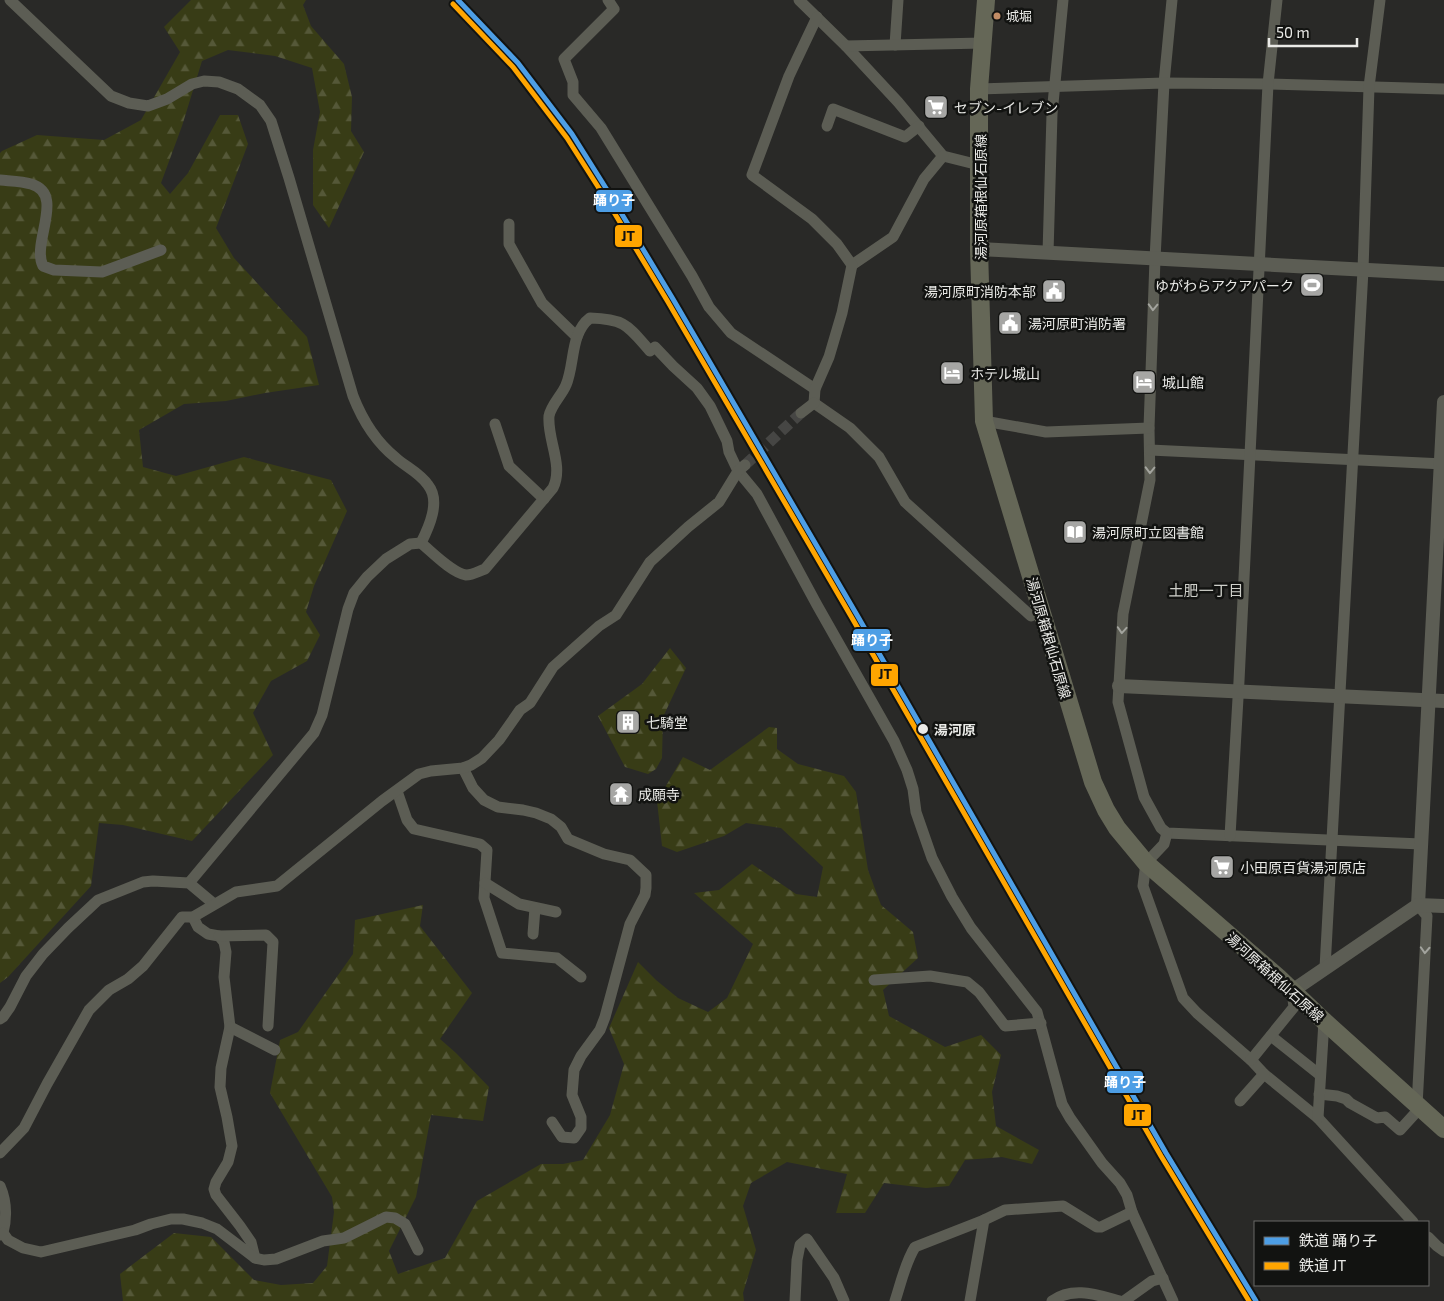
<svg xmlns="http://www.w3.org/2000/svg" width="1444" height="1301" font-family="'Exo 2','Noto Sans JP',sans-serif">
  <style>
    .forest { fill: url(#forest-firs) }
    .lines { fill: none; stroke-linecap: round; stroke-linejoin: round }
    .minor-tunnel { stroke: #464644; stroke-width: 11; stroke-dasharray: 11 5.5; stroke-linecap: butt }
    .minor { stroke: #5c5d54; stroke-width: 11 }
    .tertiary { stroke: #5c5d54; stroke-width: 14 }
    .primary { stroke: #656757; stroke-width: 18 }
    .rail-1-casing { stroke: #121311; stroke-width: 9 }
    .rail-2-casing { stroke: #121311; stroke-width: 9 }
    .rail-1 { stroke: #4d9ee5; stroke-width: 5 }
    .rail-2 { stroke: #ffa500; stroke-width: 5 }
    .oneway { stroke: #a3a49e }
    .bus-dot { fill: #c18c65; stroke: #121311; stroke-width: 2 }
    .stop-dot { fill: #eaeae7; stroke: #121311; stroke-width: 2 }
    .labels { text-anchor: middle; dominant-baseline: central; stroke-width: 5; stroke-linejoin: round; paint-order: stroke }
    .bus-label { font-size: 13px; fill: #eaeae7; stroke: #121311; text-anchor: start }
    .poi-label { font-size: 14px; fill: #eaeae7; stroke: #121311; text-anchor: start }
    .street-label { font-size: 14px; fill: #eaeae7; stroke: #121311 }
    .stop-label { font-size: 14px; font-weight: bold; fill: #eaeae7; stroke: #121311; text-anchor: start }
    .neighbourhood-label { font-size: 15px; fill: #cecfc9; stroke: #121311 }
    .line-badge { stroke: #121311; stroke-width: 2 }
    .badge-label { font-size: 14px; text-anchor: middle; font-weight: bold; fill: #fff }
    .pale-badge-label { font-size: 14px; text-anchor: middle; font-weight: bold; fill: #111 }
  </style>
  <defs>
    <pattern id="forest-firs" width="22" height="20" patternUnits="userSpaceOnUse" patternTransform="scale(1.25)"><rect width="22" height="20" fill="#383c16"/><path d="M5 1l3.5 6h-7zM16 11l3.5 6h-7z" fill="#555838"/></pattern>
  </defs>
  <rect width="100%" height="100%" fill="#292927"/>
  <g class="forest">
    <path d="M191,0H306L303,5L311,26L344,64L352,97L351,131L364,152L329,228L313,205V150L320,112L312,68L275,56L228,50L202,61L182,126L161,183L170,194L188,173L220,115H238L248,144L216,228L234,258L307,337L319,385L265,393L226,401L184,404L139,430L143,467L176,476L244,457L331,480L347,511L314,586L306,612L320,635L307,661L271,681L253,713L273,755L192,841L123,825L99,823L91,886L8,977L0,983V153L2,151L37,135L104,140L141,120L180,52L164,27Z"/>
    <path d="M670,648L686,668L663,717L662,758L656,769L648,774L625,767L598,716L642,684Z"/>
    <path d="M769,727L777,728V749L798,764L844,776L856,792L868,870L881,905L913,932L918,958L883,990L889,1016L945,1047L981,1035L1001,1055L992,1092L996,1126L1039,1150L1032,1164L1002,1157L965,1160L949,1186L926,1188L884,1183L865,1213H836L847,1174L787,1162L751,1183L743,1206L756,1250L743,1293L744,1301H123L120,1274L174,1233L211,1237L254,1280L281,1285L313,1283L327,1266L334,1212L332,1197L270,1093L280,1040L298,1032L353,954L355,920L423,905L420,926L472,993L440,1039L456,1053L489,1087L483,1121L431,1115L416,1197L389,1251L398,1274L445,1258L477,1201L541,1164H563L583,1160L610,1115L624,1064L609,1028L638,962L656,980L678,998L708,1012L727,998L753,944L694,893L719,890L752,864L796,894L817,897L823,867L781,828L746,823L724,836L677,852L662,846L657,801L683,757L710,770Z"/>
  </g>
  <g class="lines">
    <path class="minor-tunnel" d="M745,465L801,413"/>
    <g class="minor">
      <path d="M10,0L111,96L129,103L148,106L167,99L192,84L204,81L219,82L238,89L260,105L271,121L289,178L353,396C362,419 376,442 396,458C406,467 420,473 428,485C441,501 429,527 421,543"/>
      <path d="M608,0L614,9L564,59L573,82V95L601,128L692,276L709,307L731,333L815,389"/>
      <path d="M799,0L846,46L898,102L943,156L979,165"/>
      <path d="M1172,0L1164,83L1155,259L1149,428L1150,480L1123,614L1118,702L1144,797L1161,828L1167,833L1421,844"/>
      <path d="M895,45L898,0"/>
      <path d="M846,46L983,43"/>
      <path d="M979,89L1164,83L1268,84L1444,89"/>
      <path d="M827,126L833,109L905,137L919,126"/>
      <path d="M0,180C10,181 22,181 31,184C66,194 31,243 43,266L54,270L102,272L161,250"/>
      <path d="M509,224V244L542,303L577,337"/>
      <path d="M1048,253L1052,114L1063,0"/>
      <path d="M852,265L893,237L924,179L943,156"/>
      <path d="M814,403L815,389L829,357L842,313L852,265L837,244L812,219L752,175L789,76L817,17"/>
      <path d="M814,403L850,428L879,457L905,502L1031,616"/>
      <path d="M801,413L814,403"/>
      <path d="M984,421L1046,432L1149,428"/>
      <path d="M495,424L509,466L544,499"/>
      <path d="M1150,450L1444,464"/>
      <path d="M463,768L473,788L484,800L498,807L523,810L536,813L551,819L561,827L568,839L604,854L630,860L646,875V888L645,895L630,924L605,1017L600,1030L581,1056L574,1070L572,1095L581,1117V1128L574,1138L562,1137L552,1122"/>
      <path d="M397,791L407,820L414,829L480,844L487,850L484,898L502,953L557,958L581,977"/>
      <path d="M1167,833L1164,844L1146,863L1143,886L1183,998L1197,1013L1251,1060L1264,1074L1318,1118L1413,1222"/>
      <path d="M1230,836L1239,681L1268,84L1277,0"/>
      <path d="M189,883L314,733L322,715L348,609L354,593L367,577L386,559L410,544L421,543C432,552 452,573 466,575C473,575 479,571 485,569L553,488C564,465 547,440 549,416C551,405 562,395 566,385C575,364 570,333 590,318C626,319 628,326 650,351L655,347L673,366L697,388L710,406L727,441L729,452L738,471L757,494L817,605L894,741L907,770L913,789L916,812L932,858L952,897L971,928L1037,1012L1062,1104L1070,1118L1102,1163L1120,1183L1127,1195L1132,1212L1173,1301"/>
      <path d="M485,883L519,904L556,912"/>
      <path d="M193,917L198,927L208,934L219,936L224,942L226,952L224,977L230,1027L221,1068L220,1087L227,1117L232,1146L228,1162L216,1182L214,1189L216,1195L240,1226L251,1242L255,1258"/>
      <path d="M533,934L535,908"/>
      <path d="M219,936L266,935L273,942L268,1026"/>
      <path d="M1325,968L1363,270L1369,87L1380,0"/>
      <path d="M874,980L930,976L967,982L979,992L1005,1026L1041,1023"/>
      <path d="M0,1019L3,1017L10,1007L26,976L43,954L68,928L98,900L143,882L153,881L189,883L214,904"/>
      <path d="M230,1027L275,1050"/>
      <path d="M1271,1036L1320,1075"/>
      <path d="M1251,1060L1294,1007L1292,991"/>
      <path d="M1319,1094L1337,1096L1346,1099L1350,1103L1377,1118L1385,1117L1400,1130L1420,1108"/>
      <path d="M1240,1101L1264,1074"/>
      <path d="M1417,1106L1427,916L1418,905"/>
      <path d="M1318,1118L1324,1021"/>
      <path d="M0,1153L24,1128L47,1084L89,1010L109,990L128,979L143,966L182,917H193L236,892L277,886L382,801L419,774L431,771L463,768L471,765L482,758L499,740L520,710L530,703L553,667L599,626L616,615L650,562L688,527L719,502L738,471L745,465"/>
      <path d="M0,1186C7,1202 7,1217 3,1233L0,1235"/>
      <path d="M3,1233L8,1240L23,1248L41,1252L135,1230L151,1224L171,1219H183L202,1223L217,1229L255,1258L264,1260L276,1259L323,1241L344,1238L386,1217L395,1218L405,1224L418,1250"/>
      <path d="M1428,1237L1437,1246L1444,1251"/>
      <path d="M795,1301L797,1260L800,1245L807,1239L834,1278L844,1301"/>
      <path d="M895,1301C901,1283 905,1263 915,1247L984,1220L1005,1210L1063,1206L1097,1227H1101L1132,1212"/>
      <path d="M970,1301L984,1220"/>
      <path d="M1052,1301C1073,1286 1097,1295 1120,1301"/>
      <path d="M1124,1301L1152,1281L1163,1278"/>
    </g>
    <g class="tertiary">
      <path d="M979,249L1444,274"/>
      <path d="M1119,686L1444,701"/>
      <path d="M1418,905L1444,402"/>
      <path d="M1292,991L1418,905L1444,906"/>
    </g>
    <path class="primary" d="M986,0L979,89V249L984,421L1093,782L1106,810L1117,828L1146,863L1278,977L1324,1021L1444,1129"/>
    <defs>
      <path id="rail-1" d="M458,0L518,63L572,134L614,201L673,299L857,615L1166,1153L1256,1301"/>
      <path id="rail-2" d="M453,4L513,67L567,138L609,204L668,302L852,618L1161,1156L1249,1301"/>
    </defs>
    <use href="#rail-1" class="rail-1-casing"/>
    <use href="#rail-2" class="rail-2-casing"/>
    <use href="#rail-1" class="rail-1"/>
    <use href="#rail-2" class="rail-2"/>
  </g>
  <defs><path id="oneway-chevron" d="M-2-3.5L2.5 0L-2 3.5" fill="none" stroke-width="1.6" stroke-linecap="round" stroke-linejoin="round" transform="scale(1.25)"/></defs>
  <g class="oneway">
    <use href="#oneway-chevron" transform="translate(1153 307) rotate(92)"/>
    <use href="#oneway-chevron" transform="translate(1150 470) rotate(91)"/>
    <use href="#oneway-chevron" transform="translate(1122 630) rotate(94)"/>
    <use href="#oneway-chevron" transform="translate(1425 950) rotate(93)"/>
  </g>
  <defs>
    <symbol id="supermarket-square" viewBox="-11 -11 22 22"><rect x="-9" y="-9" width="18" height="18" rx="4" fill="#a6a6a4" stroke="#121311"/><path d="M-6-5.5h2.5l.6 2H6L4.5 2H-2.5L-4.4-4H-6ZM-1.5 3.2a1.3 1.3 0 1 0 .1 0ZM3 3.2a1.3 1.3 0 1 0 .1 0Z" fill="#fff"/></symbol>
    <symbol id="stadium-square" viewBox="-11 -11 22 22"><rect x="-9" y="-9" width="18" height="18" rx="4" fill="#a6a6a4" stroke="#121311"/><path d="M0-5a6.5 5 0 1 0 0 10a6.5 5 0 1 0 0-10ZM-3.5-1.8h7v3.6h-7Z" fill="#fff"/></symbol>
    <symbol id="civic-square" viewBox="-11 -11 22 22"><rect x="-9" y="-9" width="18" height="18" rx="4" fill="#a6a6a4" stroke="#121311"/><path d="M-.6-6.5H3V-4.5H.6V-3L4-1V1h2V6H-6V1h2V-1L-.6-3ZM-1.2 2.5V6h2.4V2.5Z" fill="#fff"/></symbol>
    <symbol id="hotel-square" viewBox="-11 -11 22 22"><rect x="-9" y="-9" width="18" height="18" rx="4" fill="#a6a6a4" stroke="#121311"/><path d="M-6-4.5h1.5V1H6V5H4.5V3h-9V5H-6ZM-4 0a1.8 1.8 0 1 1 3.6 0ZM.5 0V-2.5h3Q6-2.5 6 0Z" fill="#fff"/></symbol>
    <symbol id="library-square" viewBox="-11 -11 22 22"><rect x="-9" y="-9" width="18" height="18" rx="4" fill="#a6a6a4" stroke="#121311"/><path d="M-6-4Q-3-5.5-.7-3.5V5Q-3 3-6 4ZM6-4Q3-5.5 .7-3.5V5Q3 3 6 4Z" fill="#fff"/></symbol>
    <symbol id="building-square" viewBox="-11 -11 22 22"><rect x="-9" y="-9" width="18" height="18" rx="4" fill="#a6a6a4" stroke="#121311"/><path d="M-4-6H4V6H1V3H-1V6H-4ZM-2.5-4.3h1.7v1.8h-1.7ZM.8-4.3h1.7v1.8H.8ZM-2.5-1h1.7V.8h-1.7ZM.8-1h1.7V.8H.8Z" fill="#fff"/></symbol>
    <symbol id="temple-square" viewBox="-11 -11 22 22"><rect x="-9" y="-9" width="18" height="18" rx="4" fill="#a6a6a4" stroke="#121311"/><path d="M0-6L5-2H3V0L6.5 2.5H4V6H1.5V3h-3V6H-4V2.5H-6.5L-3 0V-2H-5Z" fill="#fff"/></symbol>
  </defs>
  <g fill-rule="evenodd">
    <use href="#supermarket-square" x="922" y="93" width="28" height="28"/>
    <use href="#stadium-square" x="1298" y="271" width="28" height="28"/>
    <use href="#civic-square" x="1040" y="277" width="28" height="28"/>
    <use href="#civic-square" x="996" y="309" width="28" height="28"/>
    <use href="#hotel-square" x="938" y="359" width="28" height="28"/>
    <use href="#hotel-square" x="1130" y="368" width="28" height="28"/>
    <use href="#library-square" x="1061" y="518" width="28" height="28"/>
    <use href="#building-square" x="614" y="708" width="28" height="28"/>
    <use href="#temple-square" x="607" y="780" width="28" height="28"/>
    <use href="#supermarket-square" x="1208" y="853" width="28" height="28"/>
  </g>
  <circle class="bus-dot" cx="997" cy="16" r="4.5"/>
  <circle class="stop-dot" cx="923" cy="729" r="6"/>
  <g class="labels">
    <g class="bus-label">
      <text x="1006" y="16">城堀</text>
    </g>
    <g class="poi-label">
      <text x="954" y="107">セブン-イレブン</text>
      <text x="1294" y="285" text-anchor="end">ゆがわらアクアパーク</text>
      <text x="1036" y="291" text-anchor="end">湯河原町消防本部</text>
      <text x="1028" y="323">湯河原町消防署</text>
      <text x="970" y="373">ホテル城山</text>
      <text x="1162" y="382">城山館</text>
      <text x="1092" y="532">湯河原町立図書館</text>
      <text x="646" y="722">七騎堂</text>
      <text x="638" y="794">成願寺</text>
      <text x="1240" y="867">小田原百貨湯河原店</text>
    </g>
    <g class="street-label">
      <text transform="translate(980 197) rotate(-90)">湯河原箱根仙石原線</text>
      <text transform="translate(1049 638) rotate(74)">湯河原箱根仙石原線</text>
      <text transform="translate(1275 977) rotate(42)">湯河原箱根仙石原線</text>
    </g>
    <g class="stop-label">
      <text x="934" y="729">湯河原</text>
    </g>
    <g class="neighbourhood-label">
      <text x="1206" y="590">土肥一丁目</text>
    </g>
  </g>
  <g class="line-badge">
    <rect x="595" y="189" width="38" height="24" rx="5" fill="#4d9ee5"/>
    <rect x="614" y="224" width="29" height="24" rx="5" fill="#ffa500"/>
    <rect x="852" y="628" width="39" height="24" rx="5" fill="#4d9ee5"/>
    <rect x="870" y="663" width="29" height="24" rx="5" fill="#ffa500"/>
    <rect x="1106" y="1070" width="38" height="24" rx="5" fill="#4d9ee5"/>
    <rect x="1123" y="1103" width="29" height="24" rx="5" fill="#ffa500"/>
  </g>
  <g class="badge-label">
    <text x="614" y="205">踊り子</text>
    <text x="872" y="645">踊り子</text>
    <text x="1125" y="1087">踊り子</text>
  </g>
  <g class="pale-badge-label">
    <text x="628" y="241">JT</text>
    <text x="885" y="679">JT</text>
    <text x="1138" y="1120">JT</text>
  </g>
  <rect x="1254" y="1221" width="175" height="65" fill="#121311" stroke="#686967"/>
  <rect x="1264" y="1237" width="25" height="8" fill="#4d9ee5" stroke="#686967"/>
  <text x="1299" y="1246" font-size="15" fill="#eaeae7">鉄道 踊り子</text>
  <rect x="1264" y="1262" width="25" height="8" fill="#ffa500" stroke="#686967"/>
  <text x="1299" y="1271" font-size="15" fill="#eaeae7">鉄道 JT</text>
  <path d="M1269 38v8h88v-8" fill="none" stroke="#eaeae7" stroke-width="2.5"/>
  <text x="1276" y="38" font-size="15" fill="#eaeae7" stroke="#121311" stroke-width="4" paint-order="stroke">50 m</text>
</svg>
